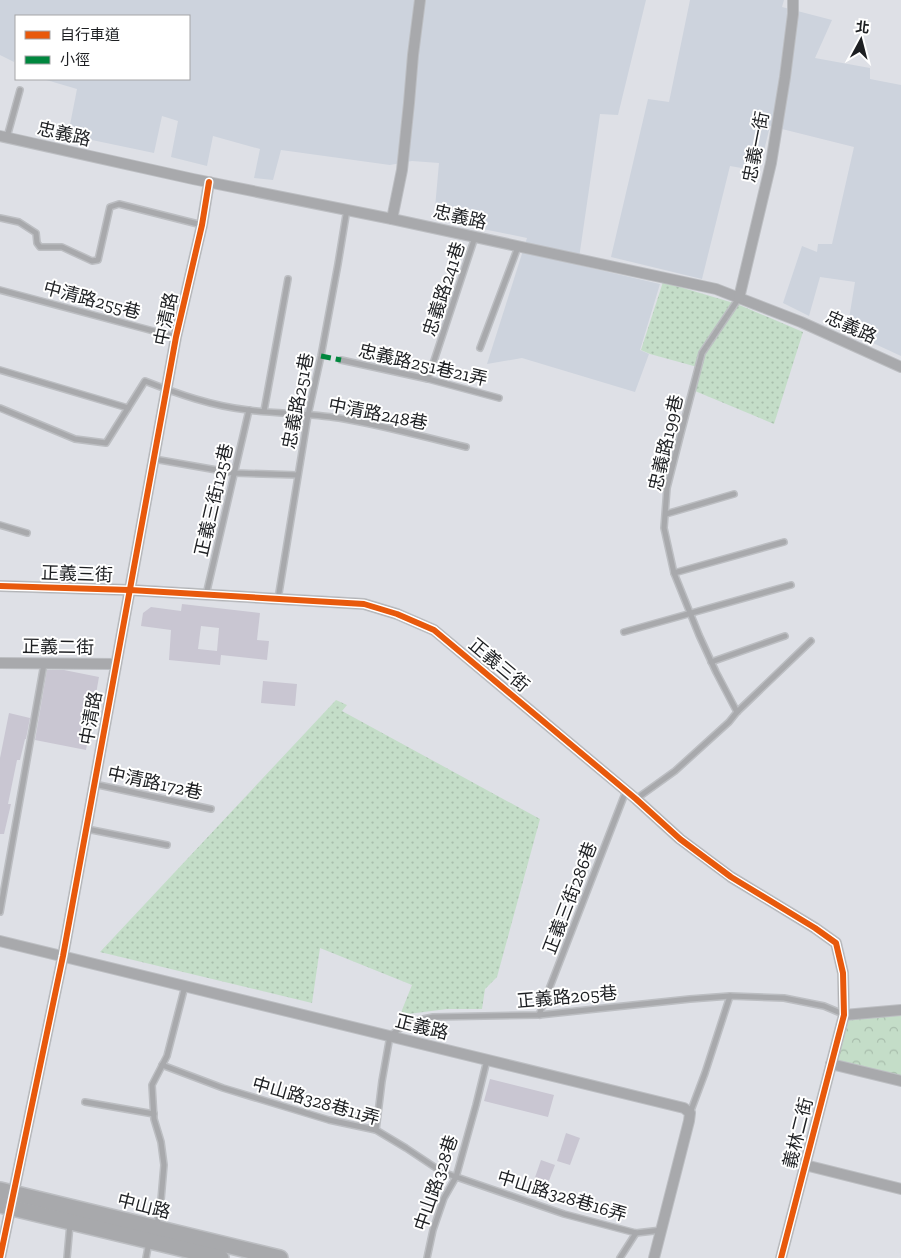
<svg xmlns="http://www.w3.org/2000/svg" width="901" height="1258" font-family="'Zilla Slab','Noto Sans TC',serif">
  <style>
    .built { fill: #cdd3dd }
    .grass { fill: url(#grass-dots) }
    .park { fill: url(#park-crowns) }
    .building { fill: #c9c6d2; fill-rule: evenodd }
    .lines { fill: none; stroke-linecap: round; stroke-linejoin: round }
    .lane-casing { stroke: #bcbec2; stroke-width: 8 }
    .street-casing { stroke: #bcbec2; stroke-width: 12 }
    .secondary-casing { stroke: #bcbec2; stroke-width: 18 }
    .lane { stroke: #a8a9ac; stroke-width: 5 }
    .street { stroke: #a8a9ac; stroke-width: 10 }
    .secondary { stroke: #a8a9ac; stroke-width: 15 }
    .quiet { stroke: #00873e; stroke-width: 5; stroke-dasharray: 10 5; stroke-linecap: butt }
    .cycleway-casing { stroke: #fff; stroke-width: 9 }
    .cycleway { stroke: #e8590c; stroke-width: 6 }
    .labels { text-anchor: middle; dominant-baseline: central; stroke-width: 4; stroke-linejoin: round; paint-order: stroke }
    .street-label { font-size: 18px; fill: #1d1f22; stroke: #fff }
  </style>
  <defs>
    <pattern id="grass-dots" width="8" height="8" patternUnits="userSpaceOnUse" patternTransform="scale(1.25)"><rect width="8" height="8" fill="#c4ddc8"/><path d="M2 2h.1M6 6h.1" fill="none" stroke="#a8bdac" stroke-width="1.8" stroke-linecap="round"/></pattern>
    <pattern id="park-crowns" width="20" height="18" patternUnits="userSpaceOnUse" patternTransform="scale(1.25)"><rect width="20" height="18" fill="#c4ddc8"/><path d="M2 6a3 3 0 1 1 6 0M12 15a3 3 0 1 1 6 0" fill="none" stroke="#a8bdac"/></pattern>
  </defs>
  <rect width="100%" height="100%" fill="#dee0e6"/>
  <g class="built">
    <path d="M0,0H646L618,115L600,114L578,265L660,284L640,350L649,354L635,392L522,358L487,364L527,238L434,219L439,163L412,161L390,165L281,150L273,180L254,178L260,149L213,136L207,166L171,157L178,121L162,116L154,153L68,135L77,89L43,79H189V16H16V56L14,62L0,55Z"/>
    <path d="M690,0H784L782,7L832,20L815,58L870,68V79L901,85V356L847,331L855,282L820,277L809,316L783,303L802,246L817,252L818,244H832L854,147L770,126L759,171L730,166L702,279L611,257L648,99L669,102Z"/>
  </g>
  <g class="grass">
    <path d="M663,282L737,304L803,332L774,424L695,391L701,368L650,354L641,350Z"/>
    <path d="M336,700L347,705L342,711L540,819L497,977L485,989L482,1009H447L400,1015L412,985L320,948L312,1003L100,952Z"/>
  </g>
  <path class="park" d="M901,1010V1081L831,1064L844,1015Z"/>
  <g class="building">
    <path d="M182,604L260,613L257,640L269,641L267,660L221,655L220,665L169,660L171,630L141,626L143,613L151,607L181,611ZM201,626L219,628L217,651L198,649Z"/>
    <path d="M47,670H64L99,677L86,750L35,740Z"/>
    <path d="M263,681L297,684L295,706L261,703Z"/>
    <path d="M9,713L30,718L26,739H25L20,760H17L8,804H11L4,834H0V758Z"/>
    <path d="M490,1079L554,1095L548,1117L484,1101Z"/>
    <path d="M566,1133L580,1138L570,1165L557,1161Z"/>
    <path d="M541,1160L555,1165L544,1194L531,1189Z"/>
  </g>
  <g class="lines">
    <defs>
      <g id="lane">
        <path d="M7,137L20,90"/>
        <path d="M0,218L19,222L36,233L37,243L40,247H62L92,261L98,260L110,207L119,204L202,225"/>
        <path d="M0,290L176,337"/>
        <path d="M480,348L518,247"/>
        <path d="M341,360L428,379L499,398"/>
        <path d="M0,370L128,408"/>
        <path d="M428,379L475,237"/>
        <path d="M0,408L75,439L106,443L145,381C178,394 212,406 248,410C278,414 309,413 339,418C382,425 424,437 466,447"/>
        <path d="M264,411L288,279"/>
        <path d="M154,459L234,473L298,475"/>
        <path d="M666,514L734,494"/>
        <path d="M0,525L27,533"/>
        <path d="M674,573L784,542"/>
        <path d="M206,595L249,410"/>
        <path d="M278,599L308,415L321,356L338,264L347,209"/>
        <path d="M624,632L791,585"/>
        <path d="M711,662L785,636"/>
        <path d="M737,712L716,672L699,635L674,573L664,528L667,488L681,433L702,353L739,298"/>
        <path d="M94,784L211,809"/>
        <path d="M636,799L675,771L729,722L737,712L811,641"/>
        <path d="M87,829L167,845"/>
        <path d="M0,912L44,664"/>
        <path d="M539,1015L626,791"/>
        <path d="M162,1065L223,1088L329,1120L376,1130L406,1148L442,1172L564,1214L636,1233L662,1230"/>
        <path d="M85,1102L154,1114"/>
        <path d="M690,1113L705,1073L730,996"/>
        <path d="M376,1130L382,1081L390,1036L408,1022L433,1017L539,1015L690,999L730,996L784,998L824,1006L843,1014"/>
        <path d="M157,1225L161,1200L164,1165L161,1142L154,1119L152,1085L167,1056L185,986"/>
        <path d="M67,1258L70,1224"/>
        <path d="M146,1258L149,1242"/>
        <path d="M427,1258L433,1230L444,1198L456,1177L476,1105L487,1060"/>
        <path d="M620,1258L636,1233"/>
      </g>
      <g id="street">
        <path d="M0,136L193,179L392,219L716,289L801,322L901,367"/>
        <path d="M392,219L402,170L409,103L413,55L420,0"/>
        <path d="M739,298L771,163L785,77L793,14V0"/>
        <path d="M0,586L130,590L364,604L397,614L434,630L636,799L680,839L731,877L815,928L836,943L843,973L844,1015L781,1258"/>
        <path d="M0,663L116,664"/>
        <path d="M0,941L684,1108L690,1113L689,1121L654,1258"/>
        <path d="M844,1015L901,1010"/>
        <path d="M831,1064L901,1081"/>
        <path d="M805,1165L901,1189"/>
        <path d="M0,1258L63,956L176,337L202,225L209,182"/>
      </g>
      <g id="secondary">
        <path d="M0,1190L280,1258"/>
        <path d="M0,1205L221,1258"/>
      </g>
    </defs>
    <use href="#lane" class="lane-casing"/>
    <use href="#street" class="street-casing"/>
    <use href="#secondary" class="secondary-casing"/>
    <use href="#lane" class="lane"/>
    <use href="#street" class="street"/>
    <use href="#secondary" class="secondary"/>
    <path class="quiet" d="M321,356L341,360"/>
    <defs>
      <g id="cycleway">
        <path d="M0,586L130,590L364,604L397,614L434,630L636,799L680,839L731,877L815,928L836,943L843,973L844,1015L781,1258"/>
        <path d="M0,1258L63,956L176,337L202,225L209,182"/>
      </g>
    </defs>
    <use href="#cycleway" class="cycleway-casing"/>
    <use href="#cycleway" class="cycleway"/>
  </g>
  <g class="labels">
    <g class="street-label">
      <text transform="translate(64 134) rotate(13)">忠義路</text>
      <text transform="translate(756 147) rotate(-79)">忠義一街</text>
      <text transform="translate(460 217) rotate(13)">忠義路</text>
      <text transform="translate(444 289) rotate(-72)">忠義路241巷</text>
      <text transform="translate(92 300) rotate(15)">中清路255巷</text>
      <text transform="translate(166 319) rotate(-78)">中清路</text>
      <text transform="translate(851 327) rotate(24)">忠義路</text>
      <text transform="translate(423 365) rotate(13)">忠義路251巷21弄</text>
      <text transform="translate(298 401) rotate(-79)">忠義路251巷</text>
      <text transform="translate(378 414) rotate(11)">中清路248巷</text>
      <text transform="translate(666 443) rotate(-77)">忠義路199巷</text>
      <text transform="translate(214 500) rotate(-77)">正義三街125巷</text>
      <text transform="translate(77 574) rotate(2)">正義三街</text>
      <text transform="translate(58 647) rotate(1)">正義二街</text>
      <text transform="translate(499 665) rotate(40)">正義三街</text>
      <text transform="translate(91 718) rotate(-80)">中清路</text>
      <text transform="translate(155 783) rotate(12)">中清路172巷</text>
      <text transform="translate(570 898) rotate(-69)">正義三街286巷</text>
      <text transform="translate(567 997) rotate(-5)">正義路205巷</text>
      <text transform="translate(422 1027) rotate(14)">正義路</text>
      <text transform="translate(316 1101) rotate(16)">中山路328巷11弄</text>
      <text transform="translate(798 1133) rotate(-76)">義林二街</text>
      <text transform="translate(436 1183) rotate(-71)">中山路328巷</text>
      <text transform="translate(562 1196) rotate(17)">中山路328巷16弄</text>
      <text transform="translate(144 1206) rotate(14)">中山路</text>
    </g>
  </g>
  <rect x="15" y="15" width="175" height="65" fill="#ffffff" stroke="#a5a5a7"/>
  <rect x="25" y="31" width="25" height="8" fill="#e8590c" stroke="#a5a5a7"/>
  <text x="60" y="40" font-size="15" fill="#1d1f22">自行車道</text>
  <rect x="25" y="56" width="25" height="8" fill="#00873e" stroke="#a5a5a7"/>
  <text x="60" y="65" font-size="15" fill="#1d1f22">小徑</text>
  <g transform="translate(861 40) rotate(7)" stroke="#ffffff" stroke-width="4" paint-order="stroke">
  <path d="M0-4L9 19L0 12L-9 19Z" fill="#1d1f22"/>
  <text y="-8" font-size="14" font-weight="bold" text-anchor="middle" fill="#1d1f22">北</text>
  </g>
</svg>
